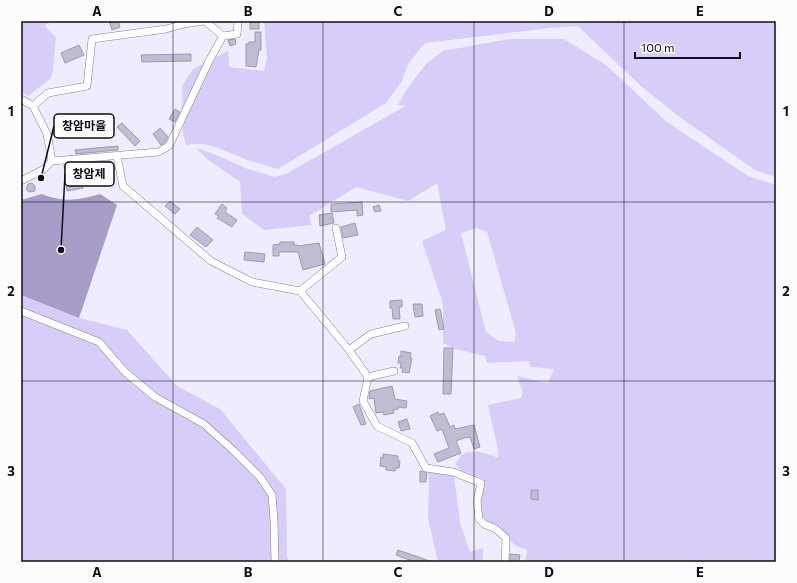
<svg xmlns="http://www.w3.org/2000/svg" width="797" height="583" font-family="Commissioner,'Noto Sans KR',sans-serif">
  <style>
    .green { fill: #d7cdf8; fill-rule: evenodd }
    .water { fill: #a69cc7 }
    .building { fill: #c1bcd3; stroke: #9e99ae }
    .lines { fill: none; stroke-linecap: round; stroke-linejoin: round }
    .street-casing { stroke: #847f94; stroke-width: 8 }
    .street { stroke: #fff; stroke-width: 7 }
    .grid { fill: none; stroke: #0f0d15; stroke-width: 1; stroke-opacity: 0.55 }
    .leader { fill: none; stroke: #0f0d15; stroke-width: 1.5 }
    .callout-dot { fill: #0f0d15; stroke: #fcfcfc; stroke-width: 1.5 }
    .callout { fill: #fcfcfc; stroke: #0f0d15; stroke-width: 1.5 }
    .callout-label { font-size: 12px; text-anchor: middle; font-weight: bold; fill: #0f0d15 }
    .neatline { fill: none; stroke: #0f0d15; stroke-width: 1.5 }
    .grid-label { font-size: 13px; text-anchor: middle; font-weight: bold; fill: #0f0d15 }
  </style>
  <rect width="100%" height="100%" fill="#f0ecff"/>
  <g class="green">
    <path d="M21,21H50L45,26L56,38L53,71L50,79L28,96L21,92Z"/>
    <path d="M264,21H776V177L755,170L681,118L642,87L578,26L550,28L425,43L408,64L402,81L386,103L278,169C267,166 256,163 245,159C222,151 212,141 186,145L183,134L182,86L193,69L228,51L229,67L264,71L267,59Z"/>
    <path d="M509,39H564L606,65L667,122L748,176L776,185V562H525L527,550L516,546L480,515L481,494L484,479L460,470L456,464C463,445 484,452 498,458V450L488,405L521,398L523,393L517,376L548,383L554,369L531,367L529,361L487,363L485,356L455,349L443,343V304L422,241L446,230L437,183L408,201L356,187L309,216L312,225L264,230L242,214L240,182L207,159L196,148L219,156L245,168L275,177L286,174L407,105H398L409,86L427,63L443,51ZM477,228L487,232L516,333L514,342L499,341L486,332L461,233Z"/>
    <path d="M21,295L79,318L127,330L177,386L220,409L286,489L287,557L290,562H21Z"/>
    <path d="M429,470L454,475L460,523L470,552L483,548V562H438L428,518Z"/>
  </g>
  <path class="water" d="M42,194C63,203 79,200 100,194L117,205L79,318L21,295V200Z"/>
  <g class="building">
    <path d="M109,21H118L120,27L112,30Z"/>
    <rect x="250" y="21" width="9" height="8"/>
    <path d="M255,32H261V50H259L256,67L246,66V44H249V42H255Z"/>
    <path d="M235,39L236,44L230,46L228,40Z"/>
    <path d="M79,45L84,55L65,63L61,53Z"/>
    <path d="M191,54V61L142,62L141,55Z"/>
    <path d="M175,109L180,112L175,122L169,119Z"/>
    <path d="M122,123L140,141L135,146L117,127Z"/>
    <path d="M160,128L168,137L165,142L161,145L153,134Z"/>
    <path d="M118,146V150L76,154L75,150Z"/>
    <path d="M110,161L111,183H97L96,173L81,174L83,188L67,191L64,165Z"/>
    <path d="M32,183L35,186V191L29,192L26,189L28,184Z"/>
    <path d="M170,201L180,209L175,214L165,206Z"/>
    <path d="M362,202L363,215L357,216V210L331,212V204Z"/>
    <path d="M222,204L227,208L225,212L237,220L232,227L217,218L219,216L215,214Z"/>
    <path d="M379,205L381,211L375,212L373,207Z"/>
    <path d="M332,213L334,223L320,226L319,215Z"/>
    <path d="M355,223L358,235L343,238L341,227Z"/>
    <path d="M197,227L213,240L206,247L190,235Z"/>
    <path d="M280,242H294V245H298V246L319,243L325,264L303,270L298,252H279V256H273V245L280,244Z"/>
    <path d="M245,252L265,254L264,262L244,260Z"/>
    <path d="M402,300V307H399L400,319H393L392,308H390V301Z"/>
    <path d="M413,304H422L423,316L415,317Z"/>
    <path d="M440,309L444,329L439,330L435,310Z"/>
    <path d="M444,348H453L451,394H443Z"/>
    <path d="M401,351L411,353L410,358H412L409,373L402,372L403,368H400L401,363H398L399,356L401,357Z"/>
    <path d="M392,386L395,399L407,401L406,408L398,407V409L393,410L394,413L384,415L383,412L376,413L374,398L369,399L370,391Z"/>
    <path d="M359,404L366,424L361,425L353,407Z"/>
    <path d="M438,412L439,415L444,413L450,427L454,425L455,429L474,425L480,447L474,449L470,437L467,438V437L456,441L461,453L438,462L434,454L449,448L442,429L437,431L430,416Z"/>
    <path d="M407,419L410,429L401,431L398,422Z"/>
    <path d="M383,454L398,456V461H400L399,468H396L395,471L386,470V467L380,466L381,457L383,458Z"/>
    <path d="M420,471L427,473L426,482H420Z"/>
    <path d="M531,490H538V500L531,499Z"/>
    <path d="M398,550L430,561V562H415L396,555Z"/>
    <path d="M510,554L520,555L519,562H510Z"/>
  </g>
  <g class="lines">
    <defs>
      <g id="street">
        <path d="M223,36L237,34L238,21"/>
        <path d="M21,99L33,106L47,134L52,161"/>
        <path d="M33,106L48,93L87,86L92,39L166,29L184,24L203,21"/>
        <path d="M117,156L123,186L211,261L252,282L300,291L349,350L368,377L363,401L377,426L412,443L426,468L453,472L481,483L477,501L479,519L484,524L496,529L506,538L505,562"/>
        <path d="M21,181L44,169L52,161L158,152L169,146L209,61L223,36L205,21"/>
        <path d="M300,291L342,257L336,228"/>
        <path d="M21,311L99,342L125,372L155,397L204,424L235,452L260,477L272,495L274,521L275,562"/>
        <path d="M349,350L371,334L405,326"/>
        <path d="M368,377L394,371"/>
      </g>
    </defs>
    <use href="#street" class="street-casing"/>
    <use href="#street" class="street"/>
  </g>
  <path class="grid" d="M173,21V562M323,21V562M474,21V562M624,21V562M21,202H776M21,381H776"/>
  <path class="leader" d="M41 178L54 126M61 250L65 174"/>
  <g class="callout-dot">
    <circle cx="41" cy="178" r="4"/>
    <circle cx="61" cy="250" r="4"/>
  </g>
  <g class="callout">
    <rect x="54" y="114" width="60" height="24" rx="4"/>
    <rect x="65" y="162" width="49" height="24" rx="4"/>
  </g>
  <g class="callout-label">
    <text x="84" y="130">창암마을</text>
    <text x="89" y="178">창암제</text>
  </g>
  <rect width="797" height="583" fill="none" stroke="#fcfcfc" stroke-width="44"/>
  <path d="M635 52v6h105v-6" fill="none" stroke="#0f0d15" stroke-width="2"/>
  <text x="641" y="52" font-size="12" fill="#0f0d15" stroke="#fcfcfc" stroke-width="3" paint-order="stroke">100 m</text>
  <rect x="22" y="22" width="753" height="539" class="neatline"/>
  <g class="grid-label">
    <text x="97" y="16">A</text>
    <text x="248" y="16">B</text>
    <text x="398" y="16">C</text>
    <text x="549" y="16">D</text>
    <text x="700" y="16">E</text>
    <text x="11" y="116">1</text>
    <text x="786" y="116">1</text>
    <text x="11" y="296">2</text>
    <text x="786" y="296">2</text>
    <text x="11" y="476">3</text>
    <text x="786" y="476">3</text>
    <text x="97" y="577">A</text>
    <text x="248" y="577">B</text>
    <text x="398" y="577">C</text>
    <text x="549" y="577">D</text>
    <text x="700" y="577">E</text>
  </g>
</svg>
